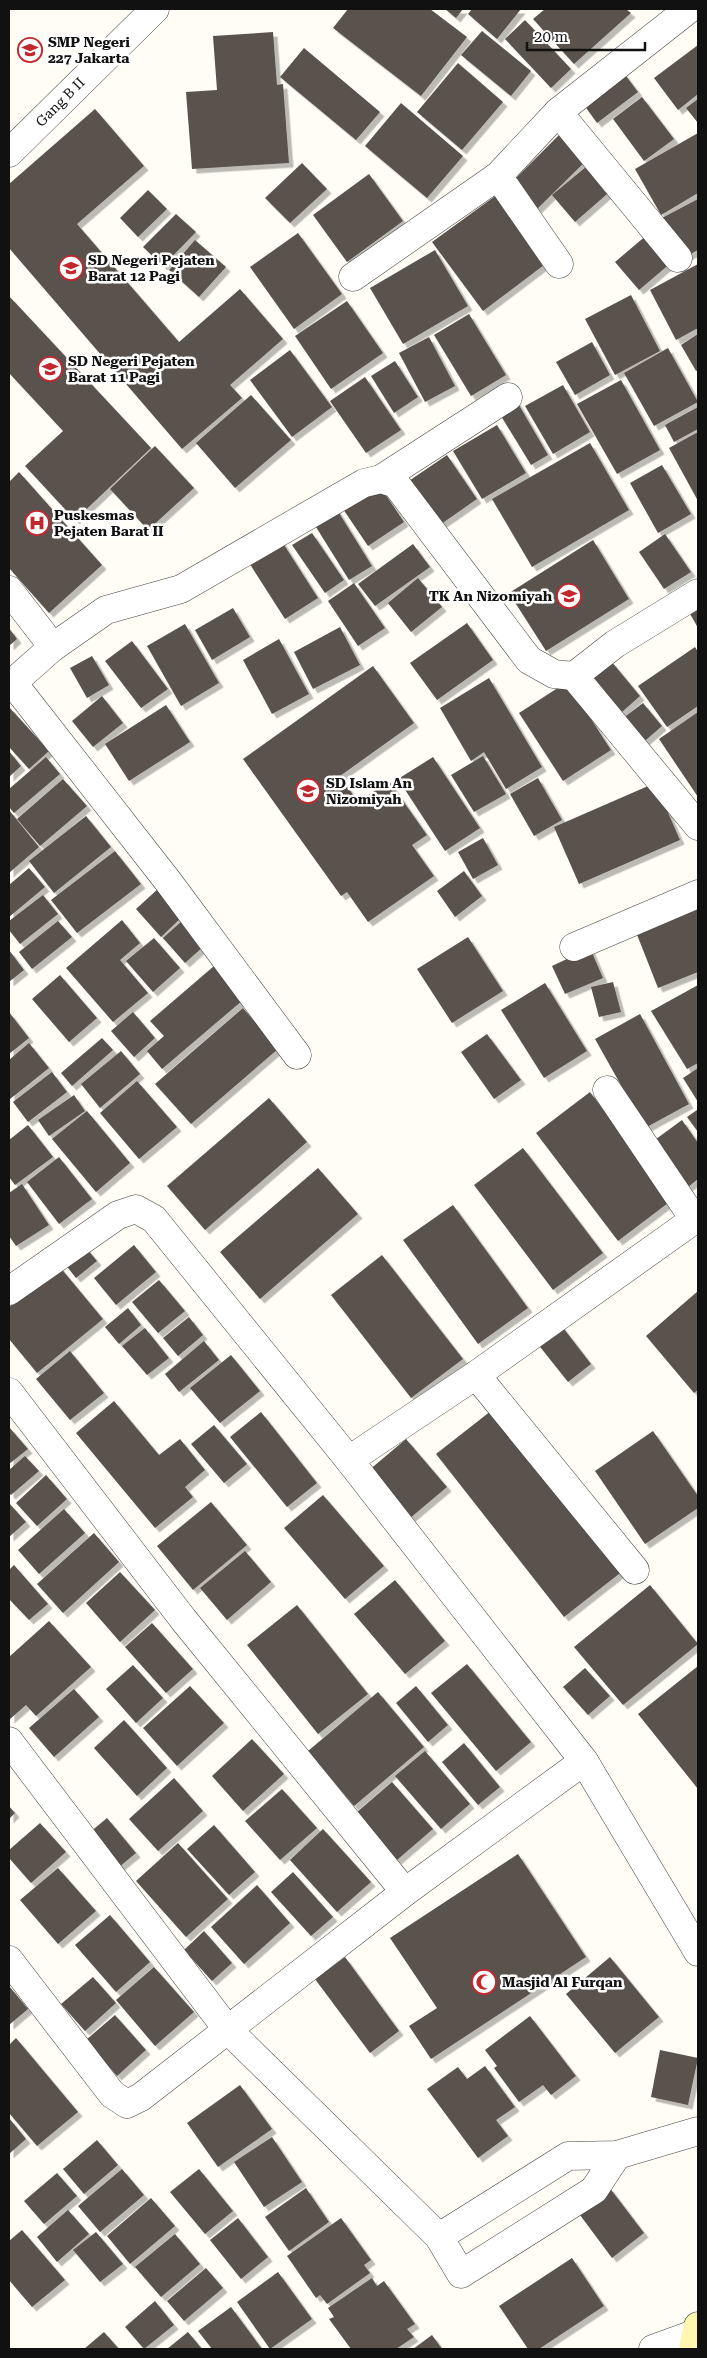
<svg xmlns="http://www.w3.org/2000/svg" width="707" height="2358" font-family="'Roboto Serif',serif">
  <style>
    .building { fill: #5a524d; filter: url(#shadow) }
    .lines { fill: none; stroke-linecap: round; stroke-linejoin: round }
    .minor-casing { stroke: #444; stroke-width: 29 }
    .secondary-casing { stroke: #333; stroke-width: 29 }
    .minor { stroke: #fff; stroke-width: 28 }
    .secondary { stroke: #fff6b0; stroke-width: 28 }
    .labels { text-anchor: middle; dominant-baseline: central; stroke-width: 5; stroke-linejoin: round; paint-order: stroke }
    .poi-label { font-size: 14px; font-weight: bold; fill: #111; stroke: #fff; text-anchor: start }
    .street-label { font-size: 14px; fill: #111; stroke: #fff }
  </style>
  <defs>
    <filter id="shadow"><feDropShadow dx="4.5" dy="4.5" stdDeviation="0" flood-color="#0004"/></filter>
  </defs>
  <rect width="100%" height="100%" fill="#fffdf5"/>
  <g class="building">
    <path d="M348,9H430L467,37L421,96L333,28Z"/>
    <path d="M445,9H463L456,18Z"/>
    <path d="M472,9H521L497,39L468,14Z"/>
    <path d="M545,9H626L631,13L574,64L533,19Z"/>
    <path d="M525,20L571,69L551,88L505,39Z"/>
    <path d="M482,31L531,71L511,96L461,55Z"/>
    <path d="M273,32L277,85L283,84L289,163L192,169L186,92L217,90L213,36Z"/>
    <path d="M698,45V94L678,110L654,78Z"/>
    <path d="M304,48L380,112L356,140L280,77Z"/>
    <path d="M458,63L503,102L462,150L417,112Z"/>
    <path d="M620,68L638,92L597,123L579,98Z"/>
    <path d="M642,97L674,139L644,161L613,119Z"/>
    <path d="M698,99V123L686,108Z"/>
    <path d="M401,103L463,156L427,198L365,146Z"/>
    <path d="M95,109L144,166L77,224L179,342L240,289L283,339L230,385L242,398L182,449L9,248V184Z"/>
    <path d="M565,129L591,156L537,209L511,183Z"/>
    <path d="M698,133V193L661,215L635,169Z"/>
    <path d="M592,162L614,188L575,222L552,195Z"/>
    <path d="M302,163L327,189L290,223L265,198Z"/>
    <path d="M369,174L403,221L347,262L313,215Z"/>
    <path d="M148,190L167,209L138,237L120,218Z"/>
    <path d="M498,194L548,262L483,311L432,242Z"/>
    <path d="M698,199V250L683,258L662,218Z"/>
    <path d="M176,214L196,232L163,266L143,247Z"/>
    <path d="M298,233L342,294L294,329L250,267Z"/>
    <path d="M648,234L672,262L639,290L615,262Z"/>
    <path d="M195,240L226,267L199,297L169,270Z"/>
    <path d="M435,250L468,306L403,344L370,288Z"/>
    <path d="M698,264V328L676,340L650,290Z"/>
    <path d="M631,295L660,351L615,375L585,319Z"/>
    <path d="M9,296L151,448L75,520L25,466L63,431L9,373Z"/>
    <path d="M347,301L383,353L331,389L295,336Z"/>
    <path d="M469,314L506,375L471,396L434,335Z"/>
    <path d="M698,334V370L696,371L681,345Z"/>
    <path d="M429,337L455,386L425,402L399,353Z"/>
    <path d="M592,342L610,375L575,395L556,362Z"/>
    <path d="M668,348L698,402L654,426L624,373Z"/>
    <path d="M290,350L332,407L292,437L250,380Z"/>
    <path d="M395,361L418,397L394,413L371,376Z"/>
    <path d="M365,377L401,430L366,453L330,401Z"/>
    <path d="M621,380L660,450L617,474L577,404Z"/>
    <path d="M563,385L590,432L553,454L525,406Z"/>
    <path d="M251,395L291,440L235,488L196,443Z"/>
    <path d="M516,400L548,455L531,465L498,411Z"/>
    <path d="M698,407V429L674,442L665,425Z"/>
    <path d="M497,425L526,473L482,499L453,451Z"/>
    <path d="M698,432V501L669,448Z"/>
    <path d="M590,443L629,510L532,567L492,499Z"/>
    <path d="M155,446L194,488L148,530L110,489Z"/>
    <path d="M447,455L477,499L434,529L403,485Z"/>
    <path d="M662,465L691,514L658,533L630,483Z"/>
    <path d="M19,472L102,565L49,613L9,568V482Z"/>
    <path d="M379,485L404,522L368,546L343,509Z"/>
    <path d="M334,505L372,566L349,580L311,519Z"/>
    <path d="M312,533L344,580L325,593L292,545Z"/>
    <path d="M665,534L691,572L664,589L639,552Z"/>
    <path d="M279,537L318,598L285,619L246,558Z"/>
    <path d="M593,540L629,599L546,651L509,593Z"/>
    <path d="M413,544L430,567L375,606L358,584Z"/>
    <path d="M418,578L442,607L411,632L388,603Z"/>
    <path d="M354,583L385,628L358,646L328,601Z"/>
    <path d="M698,597V628L685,605Z"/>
    <path d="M233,608L250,637L212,660L195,630Z"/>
    <path d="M467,623L493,660L437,700L410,663Z"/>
    <path d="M185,624L219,683L181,706L147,646Z"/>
    <path d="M340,627L360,665L313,689L294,652Z"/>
    <path d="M9,628L17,639L9,646Z"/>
    <path d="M279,639L309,694L272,714L243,660Z"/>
    <path d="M132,641L168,689L141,708L105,661Z"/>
    <path d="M695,647L698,652V706L667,727L638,686Z"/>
    <path d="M92,656L109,685L87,698L70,668Z"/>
    <path d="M611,661L640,696L613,720L583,685Z"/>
    <path d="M373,666L414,723L340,776L358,802L389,781L427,835L412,845L434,876L368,922L347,892L341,896L243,759Z"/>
    <path d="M489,678L542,767L506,789L484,752L471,761L440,708Z"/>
    <path d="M567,682L611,750L563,781L519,713Z"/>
    <path d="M102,696L123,723L93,747L72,721Z"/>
    <path d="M643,703L662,726L639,746L618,722Z"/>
    <path d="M166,705L190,742L129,781L105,744Z"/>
    <path d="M9,707L49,751L29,769L9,747Z"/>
    <path d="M698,712V797L659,739Z"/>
    <path d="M9,751L21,766L9,777Z"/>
    <path d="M483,756L506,794L474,812L451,775Z"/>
    <path d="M46,757L60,774L14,813L9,807V789Z"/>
    <path d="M433,757L480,828L445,851L398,779Z"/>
    <path d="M538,778L562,820L534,836L510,794Z"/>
    <path d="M63,779L87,806L40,846L17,819Z"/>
    <path d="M655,783L680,840L579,884L554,827Z"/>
    <path d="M9,810L39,847L9,873Z"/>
    <path d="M86,816L111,847L54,893L29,861Z"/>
    <path d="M483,838L498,865L473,879L458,852Z"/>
    <path d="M115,851L141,884L77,933L51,900Z"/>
    <path d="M29,868L45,887L9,917V885Z"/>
    <path d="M464,871L482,896L455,917L437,891Z"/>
    <path d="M159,888L183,916L161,937L136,909Z"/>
    <path d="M43,895L58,914L20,944L9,930V921Z"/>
    <path d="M698,902V972L658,988L634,927Z"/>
    <path d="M122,920L140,943L120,960L148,993L113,1022L66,968Z"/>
    <path d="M58,921L72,937L32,969L19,952Z"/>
    <path d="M182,921L204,946L185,963L163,938Z"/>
    <path d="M468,937L503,991L452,1023L417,969Z"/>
    <path d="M154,938L180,968L153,992L126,961Z"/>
    <path d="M590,948L603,978L565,994L552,966Z"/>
    <path d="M9,950L24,970L9,982Z"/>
    <path d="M214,966L243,1000L162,1069L147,1051L164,1036L150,1021Z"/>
    <path d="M60,975L97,1018L69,1042L32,999Z"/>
    <path d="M613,982L621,1012L599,1017L591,987Z"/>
    <path d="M545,983L587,1051L544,1078L501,1010Z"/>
    <path d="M698,985V1063L687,1069L651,1011Z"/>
    <path d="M243,1008L278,1049L191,1124L155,1084Z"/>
    <path d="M9,1012L29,1038L9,1054Z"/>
    <path d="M133,1012L155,1038L134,1057L111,1031Z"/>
    <path d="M640,1014L689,1104L645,1128L595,1039Z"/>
    <path d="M487,1034L521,1080L494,1099L461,1052Z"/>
    <path d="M102,1038L113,1050L72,1086L61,1073Z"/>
    <path d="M29,1043L49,1068L10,1099L9,1060Z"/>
    <path d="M121,1051L140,1074L100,1108L81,1084Z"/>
    <path d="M698,1068V1102L683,1078Z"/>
    <path d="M52,1072L67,1092L28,1122L13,1102Z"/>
    <path d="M137,1081L177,1127L139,1159L100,1113Z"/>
    <path d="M590,1092L672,1200L618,1241L536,1133Z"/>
    <path d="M74,1095L85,1111L49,1136L38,1120Z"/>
    <path d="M269,1098L307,1142L205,1230L167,1186Z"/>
    <path d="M697,1110L698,1112V1132L687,1117Z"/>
    <path d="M87,1111L130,1163L96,1192L52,1139Z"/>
    <path d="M682,1120L698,1143V1179L683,1191L648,1145Z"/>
    <path d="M28,1125L53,1157L15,1185L9,1177V1140Z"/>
    <path d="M523,1148L603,1253L553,1290L474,1185Z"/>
    <path d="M59,1157L92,1199L59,1224L27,1182Z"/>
    <path d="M318,1168L358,1214L260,1299L220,1252Z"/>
    <path d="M22,1184L49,1225L16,1246L9,1236V1193Z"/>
    <path d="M453,1205L528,1308L478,1344L403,1240Z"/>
    <path d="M82,1243L97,1261L76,1278L61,1259Z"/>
    <path d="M134,1245L156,1272L116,1305L94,1278Z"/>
    <path d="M382,1255L463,1359L411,1398L331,1295Z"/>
    <path d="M59,1266L103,1319L37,1373L9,1339V1307Z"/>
    <path d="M159,1280L185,1311L158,1333L132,1302Z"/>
    <path d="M698,1291V1390L694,1393L646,1336Z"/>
    <path d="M128,1308L141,1325L119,1344L105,1327Z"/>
    <path d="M189,1317L203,1335L178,1356L163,1338Z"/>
    <path d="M557,1320L591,1364L568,1382L533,1338Z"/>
    <path d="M145,1328L169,1358L147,1375L122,1346Z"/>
    <path d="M204,1341L219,1360L179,1392L165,1374Z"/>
    <path d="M70,1351L104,1393L70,1420L36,1379Z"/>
    <path d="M231,1355L260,1391L220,1423L190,1388Z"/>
    <path d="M114,1401L159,1455L180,1439L205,1470L185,1487L193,1497L155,1528L76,1433Z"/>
    <path d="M496,1407L624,1570L564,1617L436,1454Z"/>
    <path d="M261,1412L317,1483L287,1507L230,1437Z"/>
    <path d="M214,1425L247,1464L224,1483L191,1444Z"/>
    <path d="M9,1427L28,1449L9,1464Z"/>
    <path d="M653,1431L698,1496V1508L645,1544L595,1471Z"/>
    <path d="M406,1439L447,1487L409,1519L368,1471Z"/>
    <path d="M25,1456L39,1471L11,1495L9,1493V1470Z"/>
    <path d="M46,1475L67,1499L37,1526L16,1503Z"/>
    <path d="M323,1495L384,1566L345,1599L284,1528Z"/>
    <path d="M211,1502L247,1545L193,1590L157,1546Z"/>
    <path d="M9,1503L26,1522L9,1537Z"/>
    <path d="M64,1509L85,1533L39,1574L18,1550Z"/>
    <path d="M94,1533L119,1562L63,1613L37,1584Z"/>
    <path d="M245,1551L271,1582L227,1620L200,1588Z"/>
    <path d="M14,1565L48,1604L29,1620L9,1599V1570Z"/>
    <path d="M120,1572L155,1610L120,1642L86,1603Z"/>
    <path d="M395,1580L445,1641L405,1674L354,1614Z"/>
    <path d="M650,1585L698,1644L623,1705L574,1647Z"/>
    <path d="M297,1605L368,1694L318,1734L247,1645Z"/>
    <path d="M49,1621L91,1667L36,1716L26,1705L10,1719L9,1657Z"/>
    <path d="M152,1623L193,1669L166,1693L125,1647Z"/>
    <path d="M467,1664L531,1742L496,1771L431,1693Z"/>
    <path d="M133,1665L163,1698L136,1723L106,1689Z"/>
    <path d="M698,1666V1789L638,1714Z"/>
    <path d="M585,1668L610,1696L588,1715L563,1687Z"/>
    <path d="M190,1686L224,1723L177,1766L143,1728Z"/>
    <path d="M416,1686L448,1725L428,1742L396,1703Z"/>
    <path d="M74,1689L99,1717L54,1757L29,1728Z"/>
    <path d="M378,1692L424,1747L354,1806L308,1751Z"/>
    <path d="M124,1720L167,1768L137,1796L94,1748Z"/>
    <path d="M252,1739L284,1774L243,1811L212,1776Z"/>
    <path d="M464,1743L500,1787L478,1805L442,1762Z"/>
    <path d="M425,1751L470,1804L441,1829L395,1776Z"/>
    <path d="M174,1778L203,1811L158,1851L129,1819Z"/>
    <path d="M392,1782L433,1829L397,1860L356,1813Z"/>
    <path d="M282,1789L317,1828L280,1860L245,1821Z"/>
    <path d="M9,1806L15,1813L9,1819Z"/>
    <path d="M107,1818L136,1853L113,1872L83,1838Z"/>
    <path d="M40,1823L66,1852L31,1883L9,1858V1850Z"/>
    <path d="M214,1825L255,1872L229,1895L187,1849Z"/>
    <path d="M323,1829L371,1882L337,1912L290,1860Z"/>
    <path d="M178,1843L228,1899L186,1937L136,1881Z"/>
    <path d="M518,1854L586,1957L431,2059L409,2026L437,2008L390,1938Z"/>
    <path d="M58,1868L96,1911L58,1944L20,1900Z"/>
    <path d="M293,1872L333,1917L311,1936L271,1892Z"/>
    <path d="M257,1885L290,1923L244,1964L211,1927Z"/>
    <path d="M110,1915L150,1962L116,1992L75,1945Z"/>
    <path d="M204,1931L232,1963L212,1981L184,1950Z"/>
    <path d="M345,1957L399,2031L370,2053L315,1979Z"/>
    <path d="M610,1957L659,2017L615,2053L566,1994Z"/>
    <path d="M154,1967L194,2012L155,2046L116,2000Z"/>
    <path d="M93,1977L116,2003L85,2031L61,2004Z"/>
    <path d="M9,1986L28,2009L9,2025Z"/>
    <path d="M115,2015L146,2050L117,2076L86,2040Z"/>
    <path d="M530,2016L576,2076L551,2095L543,2085L519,2102L494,2068L497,2066L485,2050Z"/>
    <path d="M16,2038L78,2112L37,2146L9,2113V2045Z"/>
    <path d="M660,2050L698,2058L688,2105L651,2097Z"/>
    <path d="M485,2066L515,2107L496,2120L508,2136L478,2158L427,2089L458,2067L467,2079Z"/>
    <path d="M240,2085L272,2129L218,2167L187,2123Z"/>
    <path d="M9,2118L26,2139L9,2154Z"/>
    <path d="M272,2137L302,2182L264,2207L234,2162Z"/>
    <path d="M97,2140L118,2165L84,2194L63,2169Z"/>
    <path d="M122,2169L144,2195L100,2232L78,2206Z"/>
    <path d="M199,2169L233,2211L205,2234L170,2192Z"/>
    <path d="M57,2173L77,2196L44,2224L24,2201Z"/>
    <path d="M609,2187L644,2233L612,2258L577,2211Z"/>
    <path d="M306,2188L329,2222L289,2251L265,2217Z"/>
    <path d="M151,2198L175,2226L130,2264L107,2236Z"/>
    <path d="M68,2210L89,2234L57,2262L37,2237Z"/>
    <path d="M238,2218L268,2257L241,2279L210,2240Z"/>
    <path d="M341,2218L371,2260L364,2265L370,2273L327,2304L320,2295L316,2298L287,2256Z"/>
    <path d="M22,2230L65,2280L32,2307L9,2280V2241Z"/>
    <path d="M96,2232L123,2264L100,2282L73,2250Z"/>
    <path d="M175,2234L200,2264L161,2297L135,2267Z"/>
    <path d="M572,2258L604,2306L539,2349H528L499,2306Z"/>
    <path d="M206,2268L223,2288L184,2321L167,2301Z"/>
    <path d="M278,2272L312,2319L270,2349L237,2302Z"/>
    <path d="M372,2278L377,2286L384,2281L415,2324L407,2329L414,2337L396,2349H351L329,2319L334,2317L328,2308Z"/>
    <path d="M155,2301L174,2325L144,2349L125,2327Z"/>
    <path d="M231,2307L262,2349H212L198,2331Z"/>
    <path d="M104,2332L119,2349H84Z"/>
    <path d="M188,2332L202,2349H167Z"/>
    <path d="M432,2335L442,2349H413Z"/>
  </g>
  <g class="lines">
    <defs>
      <g id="minor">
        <path d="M558,112L678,258"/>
        <path d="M9,153L155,9"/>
        <path d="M498,176L559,264"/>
        <path d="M353,277L498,176L558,112L689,9"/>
        <path d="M381,479L508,397"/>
        <path d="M9,590L53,647"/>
        <path d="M574,676L698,826"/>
        <path d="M13,683L167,880L297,1055"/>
        <path d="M9,686L53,647L106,610L181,589L364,483L381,479L396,484L529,660L554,674L574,676L615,644L698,593"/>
        <path d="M574,947L698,894"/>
        <path d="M607,1090L694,1219"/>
        <path d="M9,1291L118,1215L136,1209L154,1219L349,1460L584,1761L698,1952"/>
        <path d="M476,1375L635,1570"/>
        <path d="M9,1392L183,1619L405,1892"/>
        <path d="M349,1460L476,1375L698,1217"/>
        <path d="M9,1741L227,2029L439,2237L461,2274L594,2190L617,2155"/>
        <path d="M9,1960L112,2094L127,2104L141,2097L405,1892L584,1761"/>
        <path d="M439,2237L568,2156L617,2155L698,2131"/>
        <path d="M653,2349L697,2333"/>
      </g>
      <path id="secondary" d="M693,2349L698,2326"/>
    </defs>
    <use href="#minor" class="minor-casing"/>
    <use href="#secondary" class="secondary-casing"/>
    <use href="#minor" class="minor"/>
    <use href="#secondary" class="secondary"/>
  </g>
  <defs>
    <symbol id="school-ring" viewBox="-11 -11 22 22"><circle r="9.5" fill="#fff" stroke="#c4262e" stroke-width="1.5"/><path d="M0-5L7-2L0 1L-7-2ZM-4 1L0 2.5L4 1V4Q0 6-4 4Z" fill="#c4262e"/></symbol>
    <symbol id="hospital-ring" viewBox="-11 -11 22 22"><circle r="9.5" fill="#fff" stroke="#c4262e" stroke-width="1.5"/><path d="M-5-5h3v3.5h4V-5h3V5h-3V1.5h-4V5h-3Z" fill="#c4262e"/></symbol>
    <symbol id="mosque-ring" viewBox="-11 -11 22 22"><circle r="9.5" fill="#fff" stroke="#c4262e" stroke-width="1.5"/><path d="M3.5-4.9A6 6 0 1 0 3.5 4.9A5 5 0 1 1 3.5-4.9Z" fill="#c4262e"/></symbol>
  </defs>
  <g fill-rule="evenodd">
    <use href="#school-ring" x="16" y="36" width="28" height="28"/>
    <use href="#school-ring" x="57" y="254" width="28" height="28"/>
    <use href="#school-ring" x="36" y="355" width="28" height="28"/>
    <use href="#hospital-ring" x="23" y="509" width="28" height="28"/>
    <use href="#school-ring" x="555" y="582" width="28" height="28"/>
    <use href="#school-ring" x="294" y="777" width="28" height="28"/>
    <use href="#mosque-ring" x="470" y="1968" width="28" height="28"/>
  </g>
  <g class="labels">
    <g class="poi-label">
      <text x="48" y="42">SMP Negeri<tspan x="48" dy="16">227 Jakarta</tspan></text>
      <text x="88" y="260">SD Negeri Pejaten<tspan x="88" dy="16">Barat 12 Pagi</tspan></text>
      <text x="68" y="361">SD Negeri Pejaten<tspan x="68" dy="16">Barat 11 Pagi</tspan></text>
      <text x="54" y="515">Puskesmas<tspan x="54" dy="16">Pejaten Barat II</tspan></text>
      <text x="552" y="596" text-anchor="end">TK An Nizomiyah</text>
      <text x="326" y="783">SD Islam An<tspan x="326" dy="16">Nizomiyah</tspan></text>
      <text x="502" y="1982">Masjid Al Furqan</text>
    </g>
    <g class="street-label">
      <text transform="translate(60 102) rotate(-45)">Gang B II</text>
    </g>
  </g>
  <rect width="707" height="2358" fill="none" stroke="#111111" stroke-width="20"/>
  <path d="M527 42v8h118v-8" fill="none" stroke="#111111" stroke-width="2.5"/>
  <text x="534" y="42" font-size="15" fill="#111111" stroke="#ffffff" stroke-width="4" paint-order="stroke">20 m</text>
</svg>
